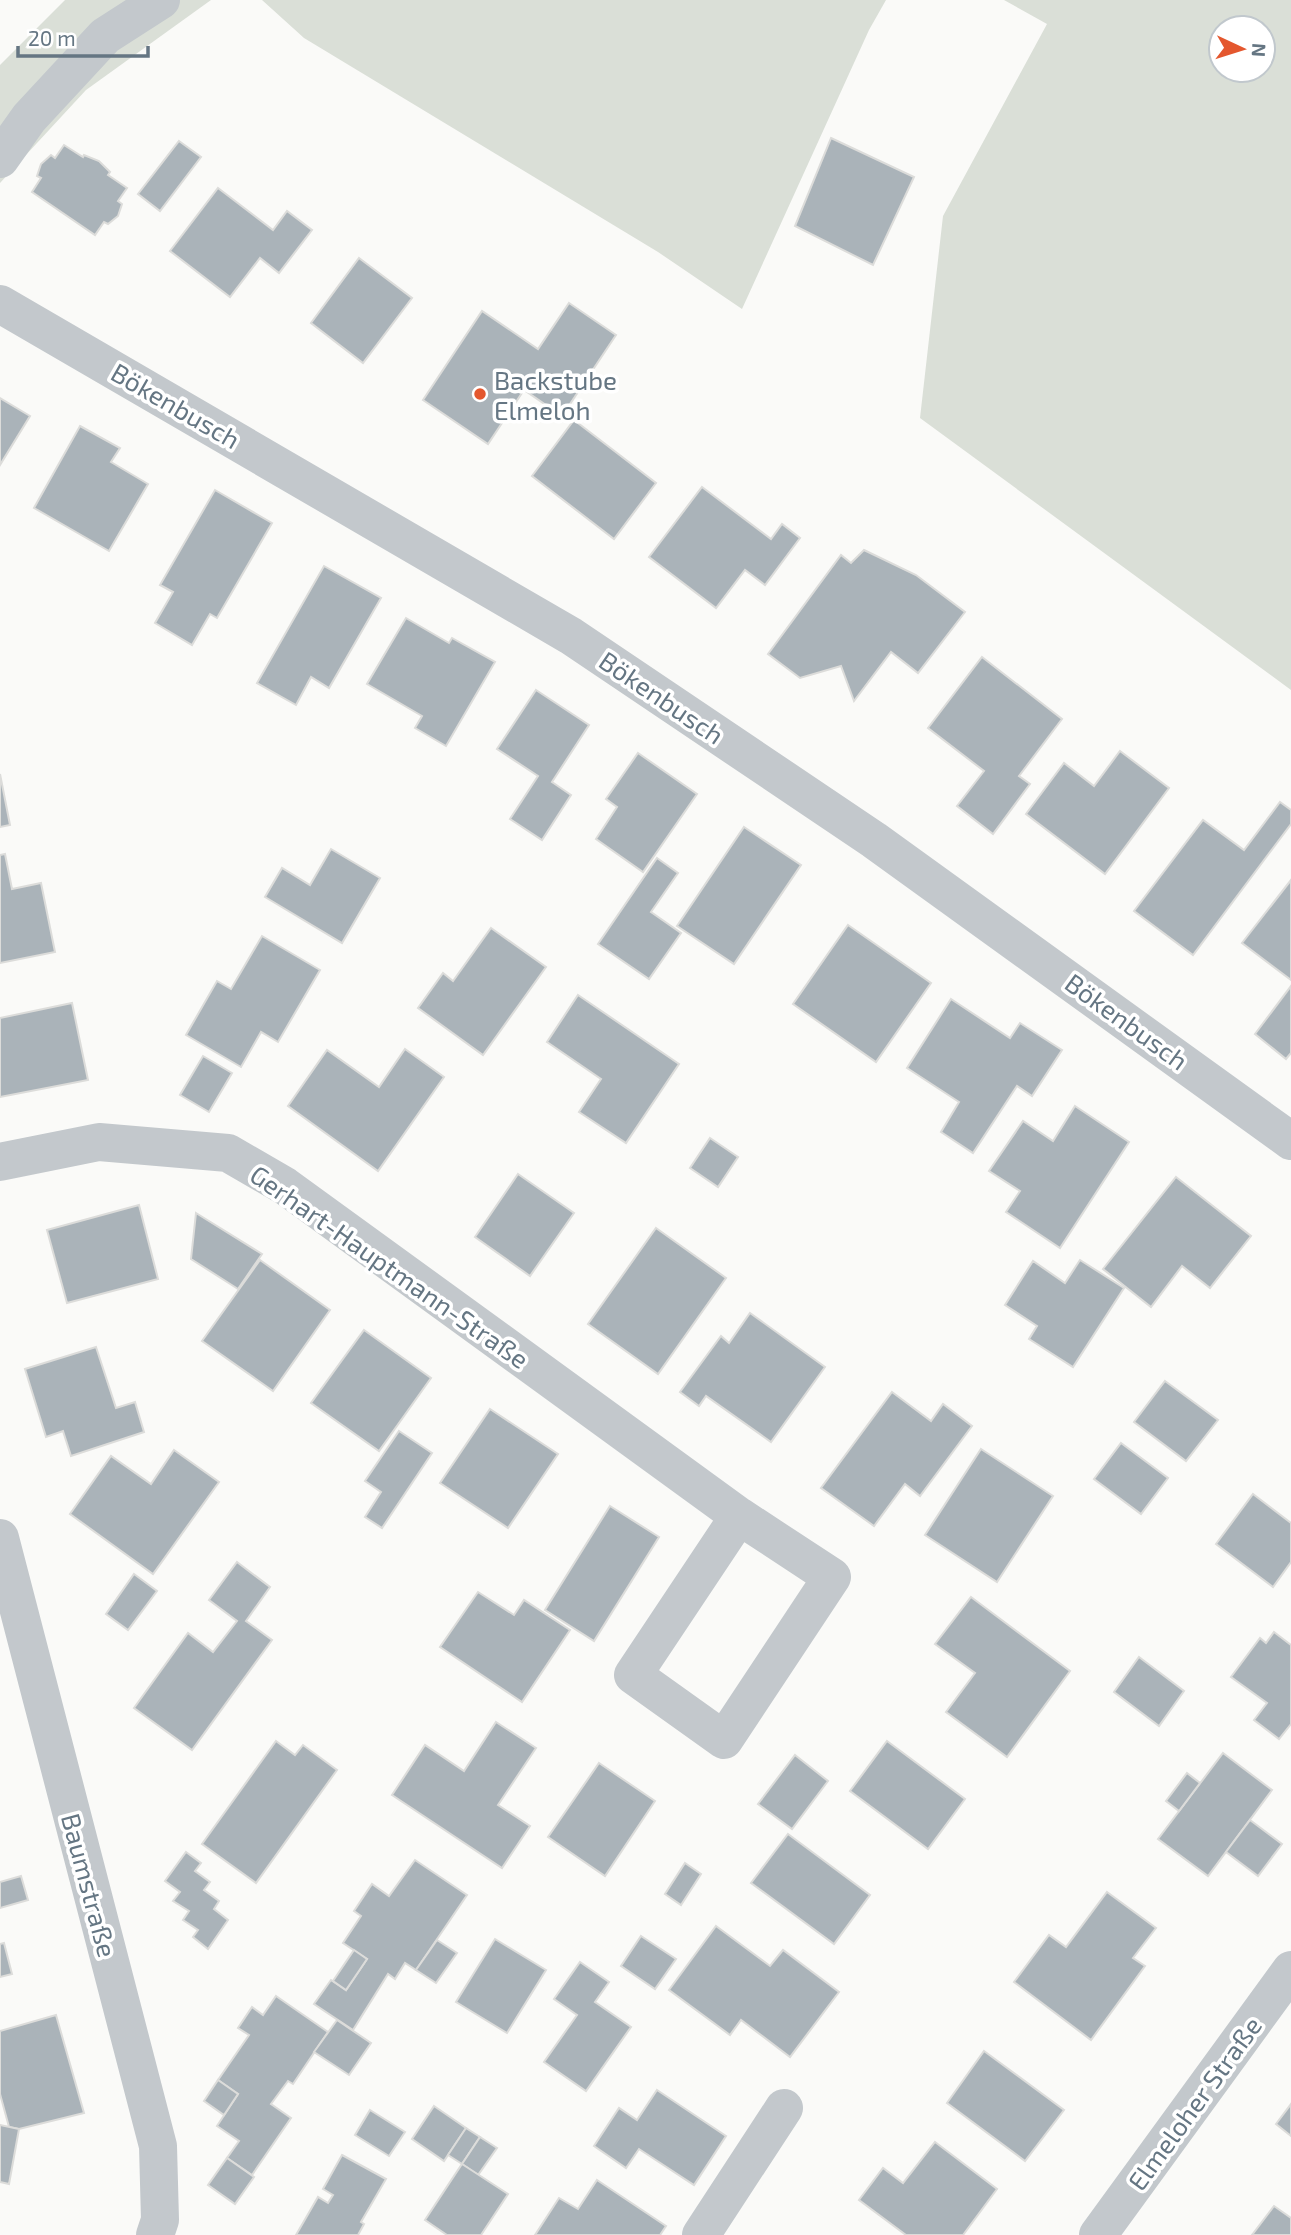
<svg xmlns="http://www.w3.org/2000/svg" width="1291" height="2235" font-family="'Exo 2',sans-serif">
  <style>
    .green { fill: #dadfd7; fill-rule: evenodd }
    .building { fill: #aab3b9; stroke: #dcdcda; stroke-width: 2 }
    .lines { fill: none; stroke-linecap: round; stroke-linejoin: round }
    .minor { stroke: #c3c8cc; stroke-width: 38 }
    .poi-dot { fill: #e4572e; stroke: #fff; stroke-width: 2.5 }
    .labels { text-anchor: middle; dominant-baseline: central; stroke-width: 7; stroke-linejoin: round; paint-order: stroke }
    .poi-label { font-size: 26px; fill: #657683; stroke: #fff; text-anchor: start }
    .street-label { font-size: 26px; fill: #657683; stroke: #fff }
  </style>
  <rect width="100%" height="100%" fill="#fafaf8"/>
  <g class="green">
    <path d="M65,0H211L86,90L0,183V65Z"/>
    <path d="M262,0H886L869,30L742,309L658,252L304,38Z"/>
    <path d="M1004,0H1291V690L920,418L943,216L1047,24ZM1221,28H1263V70H1221Z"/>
  </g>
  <g class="building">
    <path d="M831,138L914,177L873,265L795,226Z"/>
    <path d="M179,141L201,157L160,211L138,194Z"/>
    <path d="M64,145L83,157L84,155L99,161L110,172L108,175L127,188L118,201L122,204L118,216L108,224L104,222L95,235L32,192L41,178L37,176L41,164L51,155L55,158Z"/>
    <path d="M218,188L273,230L287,211L312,230L279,273L260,258L230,297L170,251Z"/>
    <path d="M359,258L412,298L363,363L311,323Z"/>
    <path d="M569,303L616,335L562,416L524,390L488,444L423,400L482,311L538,349Z"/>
    <path d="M0,398L30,416L0,465Z"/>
    <path d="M574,420L656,483L614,539L532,476Z"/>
    <path d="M80,426L120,448L111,462L148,484L109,551L34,508Z"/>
    <path d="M702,487L771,539L782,524L800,538L765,585L745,570L716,608L649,557Z"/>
    <path d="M215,490L272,523L217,618L210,614L192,645L155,623L173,592L160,585Z"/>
    <path d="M864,550L916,575L965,612L918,673L891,652L854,701L841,666L800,678L768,654L841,555L851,563Z"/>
    <path d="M324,566L381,598L329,688L311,677L296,705L257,683Z"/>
    <path d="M406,618L449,643L452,638L495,662L446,746L415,728L422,716L367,684Z"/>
    <path d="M982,657L1062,719L1019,776L1030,784L993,834L957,806L984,771L928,728Z"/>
    <path d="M536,690L589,725L552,782L571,795L542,840L510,819L538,776L497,749Z"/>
    <path d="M1120,751L1169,788L1105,874L1026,814L1064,763L1094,786Z"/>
    <path d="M638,753L697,794L643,872L596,839L617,807L606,799Z"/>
    <path d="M0,774L10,825L0,827Z"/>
    <path d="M1280,802L1291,810V824L1193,955L1134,911L1203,820L1244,850Z"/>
    <path d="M744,827L801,865L734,964L677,926Z"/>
    <path d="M331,849L380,878L342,943L265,897L282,868L310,885Z"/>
    <path d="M5,854L12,889L41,883L55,952L0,963V855Z"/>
    <path d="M657,858L678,873L651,912L681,933L649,979L598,944Z"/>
    <path d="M1291,880V980L1242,943Z"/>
    <path d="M848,925L931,983L876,1062L793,1004Z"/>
    <path d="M491,928L546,967L483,1055L418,1008L443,973L453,981Z"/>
    <path d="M262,936L320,970L278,1042L261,1032L241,1067L186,1035L217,981L231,989Z"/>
    <path d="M1291,986V1053L1286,1059L1255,1034Z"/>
    <path d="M578,995L679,1064L626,1143L579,1112L601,1079L547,1042Z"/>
    <path d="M951,999L1010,1038L1020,1023L1062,1050L1032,1096L1017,1086L973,1153L941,1132L959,1102L907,1068Z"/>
    <path d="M72,1003L88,1080L0,1097V1018Z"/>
    <path d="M405,1049L444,1077L378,1171L288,1106L327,1050L379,1087Z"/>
    <path d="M203,1056L232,1073L209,1112L180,1095Z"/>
    <path d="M1075,1106L1129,1142L1060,1248L1006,1212L1020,1191L989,1171L1023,1121L1053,1141Z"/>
    <path d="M710,1138L738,1157L718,1187L690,1168Z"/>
    <path d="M518,1174L574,1213L530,1276L475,1237Z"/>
    <path d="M1176,1177L1251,1236L1210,1288L1182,1266L1151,1307L1103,1269Z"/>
    <path d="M139,1205L158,1279L67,1303L47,1230Z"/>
    <path d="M196,1213L262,1254L238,1289L191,1259Z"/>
    <path d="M656,1228L726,1278L658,1374L588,1324Z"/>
    <path d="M260,1260L330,1310L273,1391L202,1341Z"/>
    <path d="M1080,1260L1124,1288L1073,1367L1029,1339L1037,1326L1005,1305L1033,1261L1065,1283Z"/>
    <path d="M750,1313L825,1367L771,1442L706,1396L699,1406L680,1392L721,1336L729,1343Z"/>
    <path d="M364,1330L431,1378L379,1451L311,1403Z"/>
    <path d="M96,1347L116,1408L135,1402L144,1432L71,1456L63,1431L46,1437L25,1369Z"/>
    <path d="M1165,1381L1218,1420L1186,1461L1134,1422Z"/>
    <path d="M892,1392L931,1421L943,1404L972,1426L920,1496L905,1484L874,1526L821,1488Z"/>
    <path d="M490,1409L558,1454L508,1528L440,1483Z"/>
    <path d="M399,1431L432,1453L382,1528L365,1517L381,1492L365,1481Z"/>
    <path d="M1121,1443L1168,1478L1141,1514L1094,1479Z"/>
    <path d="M981,1449L1053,1496L997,1582L925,1535Z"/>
    <path d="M174,1450L219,1482L153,1574L70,1514L111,1456L151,1484Z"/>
    <path d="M1253,1494L1291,1523V1562L1273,1587L1216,1544Z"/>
    <path d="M610,1506L659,1537L594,1641L545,1610Z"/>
    <path d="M237,1562L270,1587L246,1621L272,1640L192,1750L134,1708L188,1633L213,1652L237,1621L209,1600Z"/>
    <path d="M134,1574L157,1591L128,1630L106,1614Z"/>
    <path d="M478,1592L514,1615L524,1600L570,1630L522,1702L440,1647Z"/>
    <path d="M971,1597L1070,1671L1007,1757L946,1712L975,1673L935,1644Z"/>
    <path d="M1274,1632L1291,1645V1724L1279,1739L1254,1720L1267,1703L1231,1677L1260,1638L1266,1643Z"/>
    <path d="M1139,1657L1184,1691L1159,1726L1114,1692Z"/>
    <path d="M496,1722L536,1748L498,1805L530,1826L502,1868L392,1795L425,1745L464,1771Z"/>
    <path d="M276,1741L295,1755L303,1745L337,1770L256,1883L202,1844Z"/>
    <path d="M887,1741L965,1799L928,1849L850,1791Z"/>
    <path d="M1223,1753L1272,1790L1208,1876L1158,1839Z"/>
    <path d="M795,1755L828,1781L792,1829L758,1804Z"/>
    <path d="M599,1763L655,1801L605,1876L548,1837Z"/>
    <path d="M1187,1773L1200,1783L1179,1811L1166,1801Z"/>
    <path d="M1250,1820L1282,1844L1258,1876L1226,1852Z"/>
    <path d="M788,1834L870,1895L834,1944L751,1883Z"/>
    <path d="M186,1852L201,1863L195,1871L210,1882L204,1890L219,1901L214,1909L228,1920L208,1949L193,1937L198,1930L183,1920L189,1911L173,1901L180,1892L165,1881Z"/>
    <path d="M415,1860L467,1895L416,1970L405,1963L395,1979L388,1974L353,2030L314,2004L331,1980L346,1990L367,1959L343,1943L361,1916L354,1911L372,1884L389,1896Z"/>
    <path d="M685,1863L701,1874L681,1905L665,1894Z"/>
    <path d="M21,1876L28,1900L0,1908V1882Z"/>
    <path d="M1107,1892L1156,1928L1133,1958L1145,1966L1091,2040L1014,1982L1049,1935L1066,1947Z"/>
    <path d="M716,1926L770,1966L783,1950L839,1992L790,2057L741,2020L730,2035L669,1990Z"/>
    <path d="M641,1936L676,1959L655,1989L621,1966Z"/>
    <path d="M495,1939L546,1970L507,2033L456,2002Z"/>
    <path d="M437,1940L457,1953L436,1983L416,1970Z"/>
    <path d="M4,1943L12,1974L0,1977V1944Z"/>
    <path d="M354,1950L367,1959L346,1990L333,1981Z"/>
    <path d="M580,1962L609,1982L595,2002L631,2027L586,2091L544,2062L577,2015L554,1999Z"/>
    <path d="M276,1996L328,2032L293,2084L288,2081L271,2104L291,2118L252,2175L227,2158L239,2141L217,2126L238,2094L218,2080L249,2035L238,2028L252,2007L263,2015Z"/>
    <path d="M56,2015L84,2113L19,2129L9,2127L0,2094V2031Z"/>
    <path d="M337,2020L371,2043L349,2075L314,2052Z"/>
    <path d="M984,2051L1064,2110L1025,2161L947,2103Z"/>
    <path d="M218,2080L238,2094L224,2115L204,2101Z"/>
    <path d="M657,2090L726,2136L694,2185L639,2149L626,2168L594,2146L619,2108L637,2120Z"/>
    <path d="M1291,2104V2136L1276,2124Z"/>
    <path d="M434,2106L466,2128L444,2161L412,2139Z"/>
    <path d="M370,2110L405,2132L389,2156L355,2135Z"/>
    <path d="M0,2125L19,2129L9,2184L0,2182Z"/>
    <path d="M466,2128L480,2137L462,2164L448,2155Z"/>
    <path d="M480,2137L497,2148L478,2175L462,2164Z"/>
    <path d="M935,2142L997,2189L963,2235H906L859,2200L883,2168L903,2183Z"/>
    <path d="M342,2155L386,2179L361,2222L364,2224L358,2235H296L318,2197L328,2203L333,2195L323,2189Z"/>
    <path d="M227,2158L254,2177L235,2204L208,2185Z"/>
    <path d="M462,2164L508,2194L481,2235H447L425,2220Z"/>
    <path d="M597,2180L666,2226L660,2235H535L559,2198L578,2209Z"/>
    <path d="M1274,2206L1291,2218V2235H1252Z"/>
  </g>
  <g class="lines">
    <g class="minor">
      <path d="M0,159L29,118L105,36L161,0"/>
      <path d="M0,304L571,636L874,840L1291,1141"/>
      <path d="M0,1162L99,1142L228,1153L285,1186L739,1516L832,1577L724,1740L633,1675L739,1516"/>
      <path d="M0,1538L158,2146L160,2220L155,2235"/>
      <path d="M701,2235L784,2108"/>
      <path d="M1098,2235L1291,1970"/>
    </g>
  </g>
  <circle class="poi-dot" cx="480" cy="394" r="7"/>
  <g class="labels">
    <g class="poi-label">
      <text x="494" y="379">Backstube<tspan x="494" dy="30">Elmeloh</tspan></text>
    </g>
    <g class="street-label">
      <text transform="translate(176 405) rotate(30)">Bökenbusch</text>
      <text transform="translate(662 697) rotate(34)">Bökenbusch</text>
      <text transform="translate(1127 1021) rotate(36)">Bökenbusch</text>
      <text transform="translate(390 1266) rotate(35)">Gerhart-Hauptmann-Straße</text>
      <text transform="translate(90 1885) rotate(75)">Baumstraße</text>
      <text transform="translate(1194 2103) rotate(-54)">Elmeloher Straße</text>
    </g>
  </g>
  <g transform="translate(1242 49) rotate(94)"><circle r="33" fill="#ffffff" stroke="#c1c8cd" stroke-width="2"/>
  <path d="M0-5L12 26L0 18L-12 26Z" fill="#e4572e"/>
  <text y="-10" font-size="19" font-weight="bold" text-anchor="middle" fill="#657683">N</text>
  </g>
  <path d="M18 46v10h130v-10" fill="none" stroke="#657683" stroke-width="3.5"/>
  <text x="28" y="46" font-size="21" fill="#657683" stroke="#ffffff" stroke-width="5" paint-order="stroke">20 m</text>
</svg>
